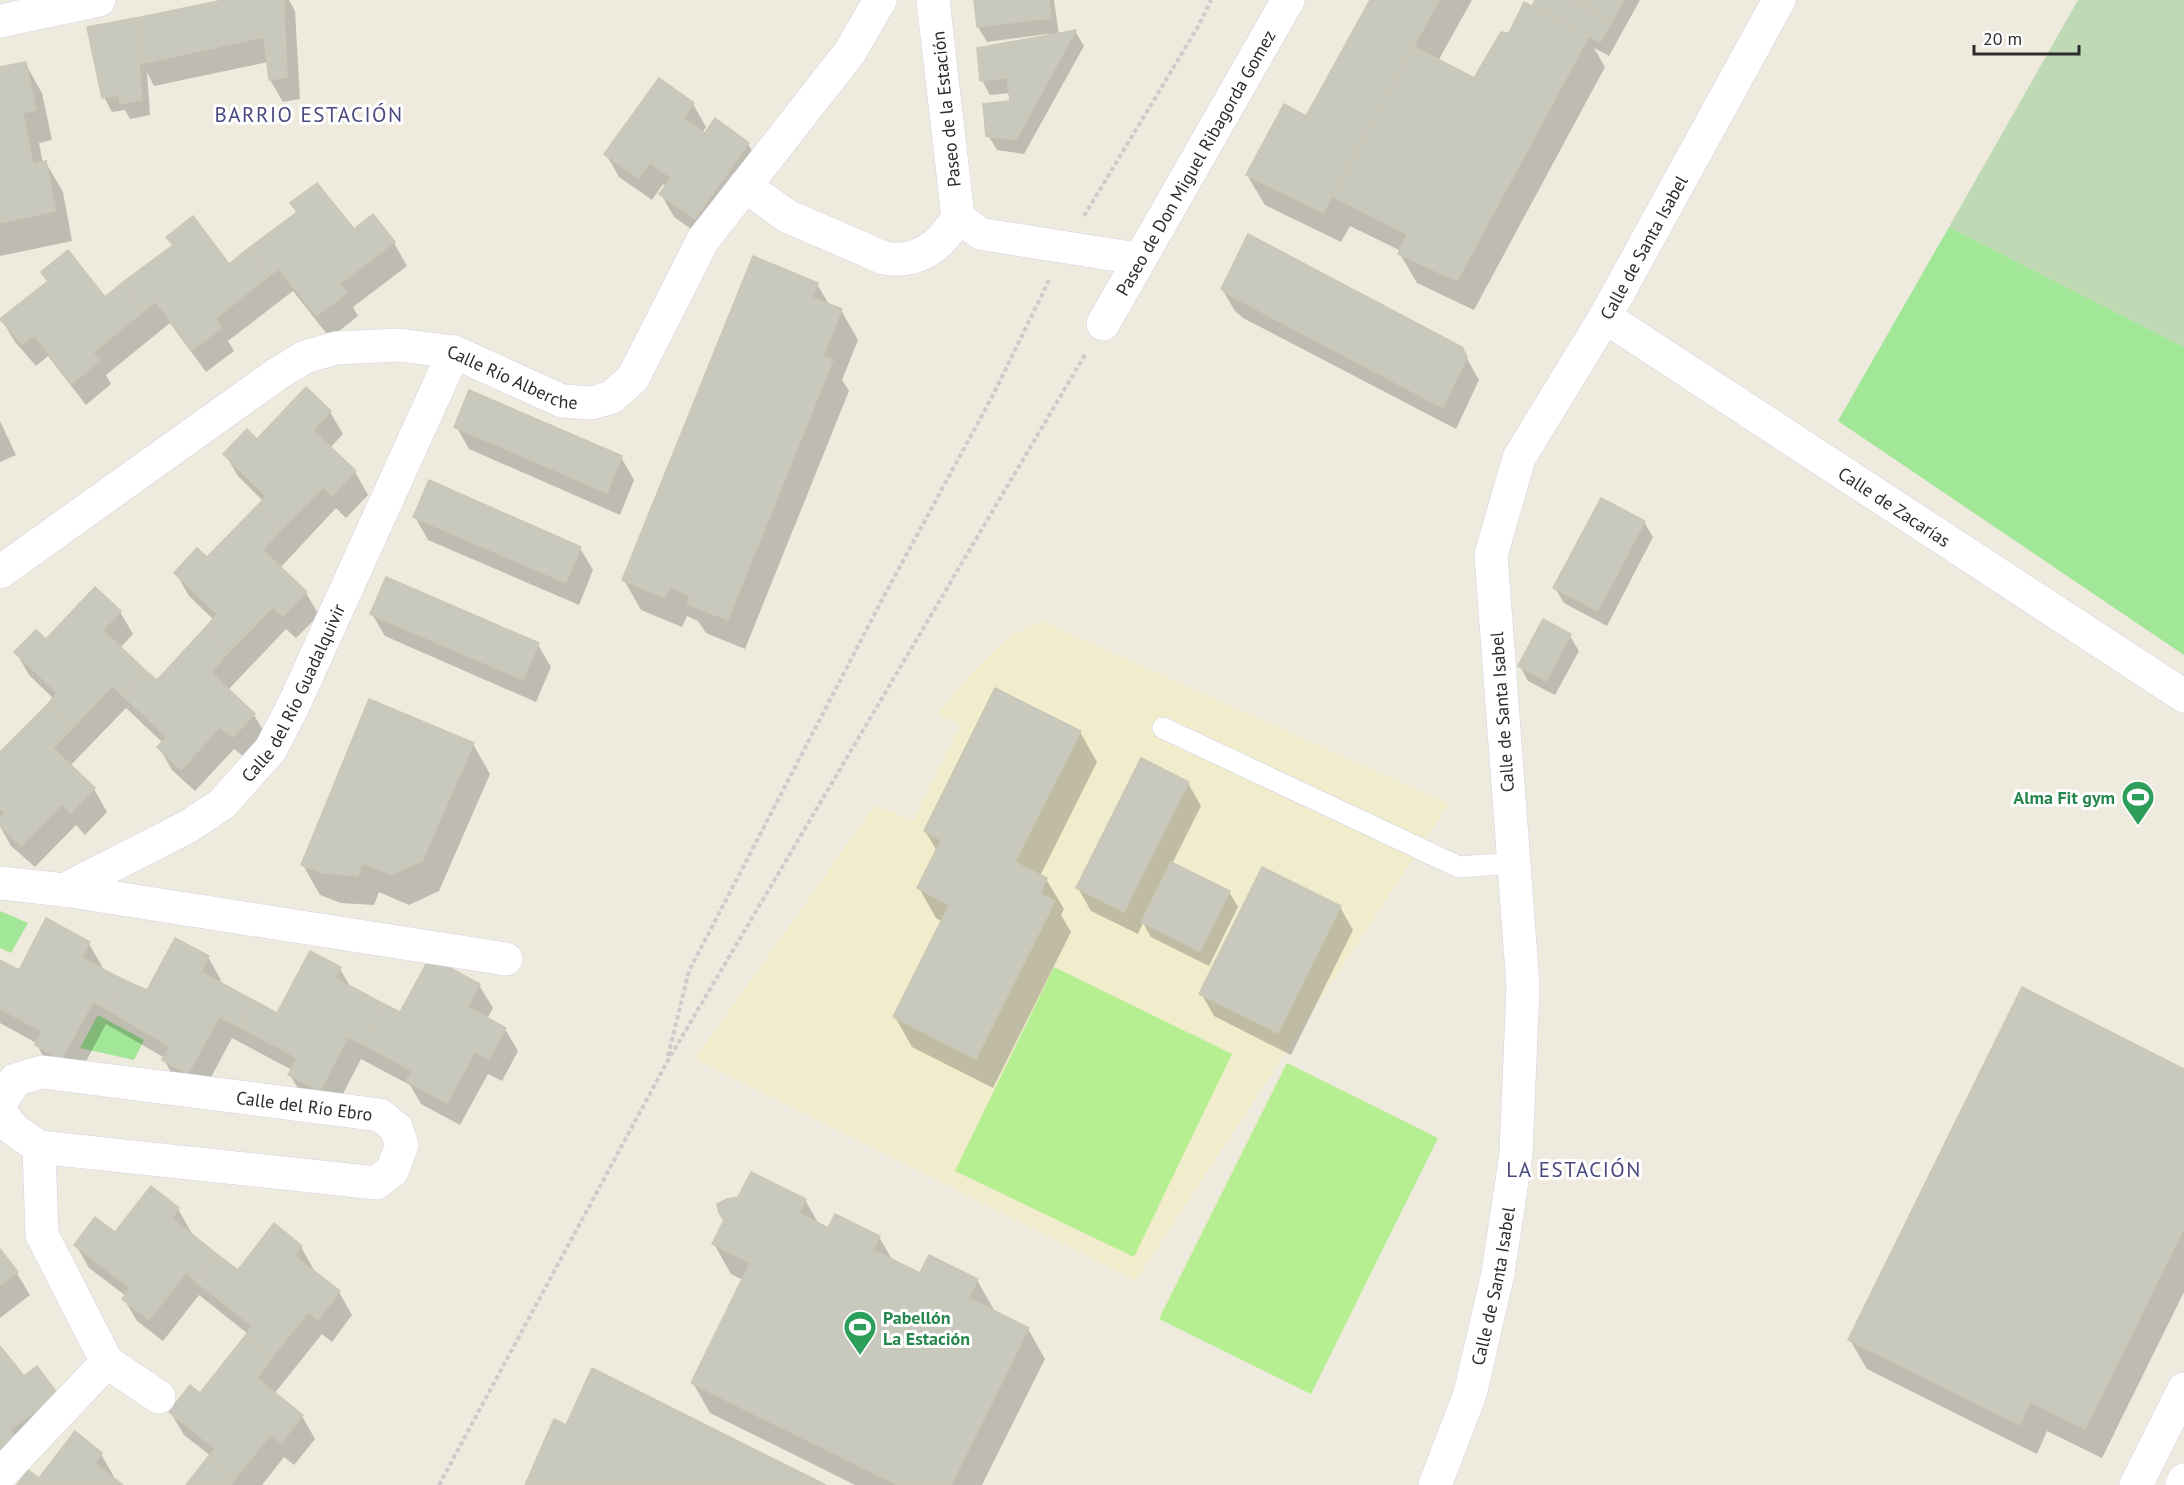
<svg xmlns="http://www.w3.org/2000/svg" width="2184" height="1485" font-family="'PT Sans',sans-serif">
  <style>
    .education { fill: #f0eccc }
    .green { fill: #a2e797 }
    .cemetery { fill: #bed9b3 }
    .pitch { fill: #b5ef92 }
    .shadow { fill: #0003 }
    .building { fill: #c9c8bc; stroke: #cac7b7; stroke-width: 1.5 }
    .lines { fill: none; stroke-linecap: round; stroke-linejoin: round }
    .service-casing { stroke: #d3d2e5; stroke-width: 22 }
    .pedestrian-casing { stroke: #d3d2e5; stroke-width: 33 }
    .minor-casing { stroke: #d3d2e5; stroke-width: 34 }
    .path { stroke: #ccc; stroke-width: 4; stroke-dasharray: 4.5 3; stroke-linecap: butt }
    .service { stroke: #fff; stroke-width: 21 }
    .pedestrian { stroke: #fff; stroke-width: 32 }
    .minor { stroke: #fff; stroke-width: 33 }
    .labels { text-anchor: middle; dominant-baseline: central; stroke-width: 6; stroke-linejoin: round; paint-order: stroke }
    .street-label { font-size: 18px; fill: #2c2c2c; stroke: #fff }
    .leisure-label { font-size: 18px; font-weight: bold; fill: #27864d; stroke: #fff; text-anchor: end }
    .quarter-label { font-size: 21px; letter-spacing: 1.5px; fill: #4a497f; stroke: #fff }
  </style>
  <rect width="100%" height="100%" fill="#eeeadd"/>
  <path class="education" d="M1042,621L1449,804L1136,1280L695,1059L875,805L913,821L960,725L937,714L973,672L1009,637Z"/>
  <g class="green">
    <path d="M1949,227L2184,347V655L1838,421Z"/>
    <path d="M0,911L28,923L11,953L0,948Z"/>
    <path d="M98,1015L144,1040L134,1060L80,1048Z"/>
  </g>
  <path class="cemetery" d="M2078,0H2184V347L1949,227Z"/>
  <g class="pitch">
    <path d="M1054,967L1232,1054L1134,1257L955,1171Z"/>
    <path d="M1287,1063L1438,1138L1311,1394L1159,1319Z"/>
  </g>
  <g class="shadow">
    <path d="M230,0H289L295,11L300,99L283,102L270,80L268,62L154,86L147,72L150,115L130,119L125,110L112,112L104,97L89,29Z"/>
    <path d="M975,0H1054L1059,35L1075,31L1084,46L1024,154L997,150L988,135L1012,102L1011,93L990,95L982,80L1048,37L1047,34L987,42L978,27Z"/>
    <path d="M1372,0H1472L1438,61L1475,80L1510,35L1536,10L1533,6L1537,0H1640L1609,56L1594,48L1605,67L1474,310L1417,283L1400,254L1401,251L1350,226L1341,242L1265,205L1247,175L1307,118Z"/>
    <path d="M25,63L42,93L52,140L39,143L43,163H46L63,192L72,241L0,256V69Z"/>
    <path d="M659,80L693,104L706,127L702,133L705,135L715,120L748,144L761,167L708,241L674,217L661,194L666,187L663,184L652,200L619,177L606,154Z"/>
    <path d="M373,216L394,243L407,266L353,307L358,316L330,338L293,291L228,341L234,351L206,372L170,323L106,375L111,384L86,405L48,356L36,366L15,342L2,320L48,282L43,273L105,299L173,246L168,238L228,266L354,231Z"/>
    <path d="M817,284L830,306L841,310L858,340L842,380L849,391L745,649L706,633L698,621L687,616L682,627L641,610L624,580Z"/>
    <path d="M1222,289L1461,348L1479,380L1456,429L1243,318L1235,311Z"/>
    <path d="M330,412L343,434L330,448L355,472L368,495L346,518L336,508L280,568L306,593L319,615L296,638L286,629L228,690L254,715L267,737L247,759L234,749L195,791L172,770L159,747L163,743L126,708L70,766L94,789L107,812L85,835L76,825L35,867L11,846L0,826L2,819L0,817V754L54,699L29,675L16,652L120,612L133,634L120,648L157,682L214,620L189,596L176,573L207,559L263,501L238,476L225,454Z"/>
    <path d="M0,421L16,455L0,462Z"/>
    <path d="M456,426L621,457L634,480L620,515L469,449Z"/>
    <path d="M415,517L580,548L593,570L579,605L428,540Z"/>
    <path d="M1644,522L1653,537L1607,626L1564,603L1555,588Z"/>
    <path d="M372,614L538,645L551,667L536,702L385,636Z"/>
    <path d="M1570,636L1579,651L1555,695L1528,681L1520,666Z"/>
    <path d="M1080,732L1097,762L1040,876L1046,879L1064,909L1061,915L1071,932L993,1088L912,1047L895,1017L943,922L936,918L919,888L937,851L925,831Z"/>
    <path d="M473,744L490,774L439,891L409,905L379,892L374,905L341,903L320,895L303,865Z"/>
    <path d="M1188,783L1201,806L1172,864L1229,892L1238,907L1209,966L1151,937L1143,923L1138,934L1091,911L1078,888Z"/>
    <path d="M1263,869L1340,907L1353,930L1291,1055L1214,1016L1201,993Z"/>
    <path d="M47,920L89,944L102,966L101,969L148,992L208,957L221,980L219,983L278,1016L340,969L351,988L400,1014L479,985L493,1008L487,1019L505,1029L518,1051L502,1081L488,1074L460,1125L421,1104L410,1085L361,1059L333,1113L303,1097L290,1075L292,1070L232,1038L201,1096L177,1083L164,1060L165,1058L106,1024L75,1082L50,1068L37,1045L38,1044L0,1023V962L19,972Z"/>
    <path d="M2184,1071V1292L2102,1458L2047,1431L2037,1454L1867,1369L1850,1340Z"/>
    <path d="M805,1200L820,1226L829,1230L879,1237L893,1261L921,1275L977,1280L994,1310L993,1312L1028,1329L1045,1359L982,1485H855L710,1413L693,1383L743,1280L731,1274L714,1244Z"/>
    <path d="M178,1209L191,1232L190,1234L238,1272L301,1247L314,1270L313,1272L339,1292L352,1315L332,1342L322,1334L274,1394L302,1416L315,1439L294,1465L284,1457L262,1485H188L211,1456L184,1435L171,1413L200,1396L248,1334L199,1295L163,1341L137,1321L124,1299L126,1296L89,1268L76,1245L115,1234Z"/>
    <path d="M0,1251L16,1272L30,1295L0,1318Z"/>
    <path d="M0,1348L24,1378L57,1394L0,1478Z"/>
    <path d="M75,1433L101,1454L114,1477L113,1479L121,1485H19L39,1480Z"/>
  </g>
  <g class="building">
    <path d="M223,0H284L287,77L269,80L264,37L140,64L136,18Z"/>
    <path d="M974,0H1049L1051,18L977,27Z"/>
    <path d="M1370,0H1439L1323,213L1246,175L1284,104L1306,116Z"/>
    <path d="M1535,0H1572L1612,22L1600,42L1532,6Z"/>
    <path d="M1573,0H1624L1612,22Z"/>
    <path d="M1524,2L1589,36L1457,281L1398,254L1407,234L1333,197L1413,46L1474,78L1501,32L1509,33Z"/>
    <path d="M136,18L142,100L120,104L119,95L102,98L87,27Z"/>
    <path d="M1076,30L1016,140L986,136L983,104L1010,101L1007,78L980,81L977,48Z"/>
    <path d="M26,62L36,110L23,113L33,164L46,161L56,211L0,223V67Z"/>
    <path d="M659,78L694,103L683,118L705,133L715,118L749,143L695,219L659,194L671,178L650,163L638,178L604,154Z"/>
    <path d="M317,183L354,229L373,214L395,242L340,284L347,293L316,316L279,269L269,276L249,248L297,212L290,203Z"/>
    <path d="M193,216L229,264L249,248L269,276L215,319L222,328L192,350L156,302L144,311L122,283L173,245L166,237Z"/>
    <path d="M1248,234L1462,347L1467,357L1443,408L1229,295L1221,289Z"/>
    <path d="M68,250L105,297L122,283L144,311L93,353L100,360L72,384L34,335L22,344L0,319L48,281L41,272Z"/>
    <path d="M753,256L818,283L812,297L842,309L823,356L833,360L728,620L687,604L690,596L670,587L665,598L622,580Z"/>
    <path d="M306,387L331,411L313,430L356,471L332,496L323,487L280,531L256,507L266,496L223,454L247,429L257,439Z"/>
    <path d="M469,390L622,456L607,493L454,427Z"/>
    <path d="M429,480L581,547L566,583L413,517Z"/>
    <path d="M1601,498L1645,521L1598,611L1553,588Z"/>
    <path d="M256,507L280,531L263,550L307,592L283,616L273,607L230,651L206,627L217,614L174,573L197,548L207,557Z"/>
    <path d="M386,577L539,643L523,680L370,614Z"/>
    <path d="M95,587L121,611L103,630L146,671L124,697L112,686L72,729L47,705L57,693L14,652L36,630L46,639Z"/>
    <path d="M1543,619L1571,634L1546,681L1518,666Z"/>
    <path d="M206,627L230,651L211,672L255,714L233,737L220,727L181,770L157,747L166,737L124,697L146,671L157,680Z"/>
    <path d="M995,688L1081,731L1015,862L1047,878L1040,894L1055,901L976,1059L893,1017L949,905L917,888L941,840L924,831Z"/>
    <path d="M369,699L474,743L422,861L391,875L362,863L358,876L322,873L301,865Z"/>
    <path d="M47,705L72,729L53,748L95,788L71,813L62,804L21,846L0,826V819L5,813L0,808V752Z"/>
    <path d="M1141,758L1189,782L1124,912L1076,888Z"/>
    <path d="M1171,862L1230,891L1200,952L1141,922Z"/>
    <path d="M1262,867L1341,906L1278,1033L1199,994Z"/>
    <path d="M46,918L90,942L82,958L124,980L108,1010L93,1002L61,1060L35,1045L42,1031L0,1009V960L19,970Z"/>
    <path d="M175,938L209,956L201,972L253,1000L239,1027L219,1017L188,1074L162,1060L170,1047L108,1010L124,980L147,990Z"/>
    <path d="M310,951L341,967L335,978L384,1004L364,1045L348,1037L320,1091L288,1075L297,1058L239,1027L253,1000L277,1013Z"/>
    <path d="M430,957L480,984L468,1007L506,1028L489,1059L475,1052L447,1103L406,1081L412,1071L364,1045L384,1004L400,1012Z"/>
    <path d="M2022,987L2184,1069V1228L2085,1429L2030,1402L2020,1425L1848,1340Z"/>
    <path d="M751,1172L806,1199L799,1213L828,1228L835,1214L880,1236L873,1250L920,1273L929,1255L978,1279L969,1298L1029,1328L951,1485H897L691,1383L750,1263L712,1244L724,1220L719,1213L717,1204L727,1199L738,1197Z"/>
    <path d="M151,1186L179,1208L172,1218L218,1255L196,1282L186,1273L149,1320L122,1299L130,1288L74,1245L95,1217L115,1232Z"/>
    <path d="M274,1223L302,1246L295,1256L340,1291L318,1320L308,1312L272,1358L245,1336L252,1326L196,1282L218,1255L238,1270Z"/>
    <path d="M0,1249L18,1272L0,1285Z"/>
    <path d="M245,1336L272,1358L257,1378L303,1415L281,1443L270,1435L234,1480L207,1458L215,1449L169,1412L190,1385L200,1393Z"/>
    <path d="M0,1346L24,1376L37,1366L58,1394L10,1430L18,1439L0,1453Z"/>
    <path d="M592,1368L826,1485H525L554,1419L566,1425Z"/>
    <path d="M75,1431L102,1453L95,1463L123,1485H17L28,1470L39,1478Z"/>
    <path d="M207,1458L234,1480L231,1485H186Z"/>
  </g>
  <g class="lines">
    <defs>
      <path id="service" d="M1163,728L1459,867L1513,863"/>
      <path id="pedestrian" d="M958,217L981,234L1140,259"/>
      <g id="minor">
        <path d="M0,21L99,0"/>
        <path d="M745,186L787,216L884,258C918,264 941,246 958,217L933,0"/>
        <path id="s1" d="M1605,317L2184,696"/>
        <path id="s2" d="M1103,324L1288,0"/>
        <path id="s3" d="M0,572L277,374L305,357L336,348L399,345L454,352L562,401L592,403L612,397L633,378L703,240L850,52L880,0"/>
        <path id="s4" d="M0,883L64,890L189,826L222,804L271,749L295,702L454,352"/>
        <path d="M64,890L506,959"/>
        <path id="s5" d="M0,1104L15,1080L42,1072L380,1115L396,1128L402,1145L392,1171L376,1183L39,1147L13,1129L0,1111"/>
        <path d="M39,1147L42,1235L107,1362L159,1397"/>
        <path d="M0,1475L107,1362"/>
        <path id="s6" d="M1435,1485L1470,1394L1498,1273L1516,1154L1523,986L1491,555L1519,458L1605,317L1779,0"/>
        <path d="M2136,1485L2184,1389"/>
        <path d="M2182,1485L2184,1480"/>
      </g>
    </defs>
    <use href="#service" class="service-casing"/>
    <use href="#pedestrian" class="pedestrian-casing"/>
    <use href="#minor" class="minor-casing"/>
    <g class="path">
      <path d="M1084,216L1199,25L1211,0"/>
      <path d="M668,1056L689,971L883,598L993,395L1050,278"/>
      <path d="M439,1485L667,1062L1086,353"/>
    </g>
    <use href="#service" class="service"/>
    <use href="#pedestrian" class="pedestrian"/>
    <use href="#minor" class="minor"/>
  </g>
  <defs>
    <symbol id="stadium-pin" viewBox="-11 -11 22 30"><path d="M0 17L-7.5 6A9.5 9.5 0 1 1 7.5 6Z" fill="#2e9e5b" stroke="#fff"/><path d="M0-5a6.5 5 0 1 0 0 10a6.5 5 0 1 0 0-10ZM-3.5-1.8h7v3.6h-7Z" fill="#fff"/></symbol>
  </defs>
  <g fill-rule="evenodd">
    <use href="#stadium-pin" x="2119" y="778" width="38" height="52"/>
    <use href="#stadium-pin" x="841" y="1308" width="38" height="52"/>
  </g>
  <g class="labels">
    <g class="street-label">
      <text transform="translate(946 109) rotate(-96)">Paseo de la Estación</text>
      <text stroke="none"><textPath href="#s2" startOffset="186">Paseo de Don Miguel Ribagorda Gomez</textPath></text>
      <text stroke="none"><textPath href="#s6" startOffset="1288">Calle de Santa Isabel</textPath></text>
      <text stroke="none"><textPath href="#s3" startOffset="588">Calle Río Alberche</textPath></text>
      <text stroke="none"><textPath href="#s1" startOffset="346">Calle de Zacarías</textPath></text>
      <text stroke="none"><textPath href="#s4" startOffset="378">Calle del Río Guadalquivir</textPath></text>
      <text transform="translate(1502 712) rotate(-94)">Calle de Santa Isabel</text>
      <text stroke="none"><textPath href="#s5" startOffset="321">Calle del Río Ebro</textPath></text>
      <text stroke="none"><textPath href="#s6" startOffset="208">Calle de Santa Isabel</textPath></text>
    </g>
    <g class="leisure-label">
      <text x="2115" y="797">Alma Fit gym</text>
      <text x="883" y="1317" text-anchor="start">Pabellón<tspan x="883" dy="21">La Estación</tspan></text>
    </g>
    <g class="quarter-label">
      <text x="309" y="114">BARRIO ESTACIÓN</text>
      <text x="1574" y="1169">LA ESTACIÓN</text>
    </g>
  </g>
  <path d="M1974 45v9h105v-9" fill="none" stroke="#2c2c2c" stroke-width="3"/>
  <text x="1983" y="45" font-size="18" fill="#2c2c2c" stroke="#ffffff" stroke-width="4.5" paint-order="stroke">20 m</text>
</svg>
